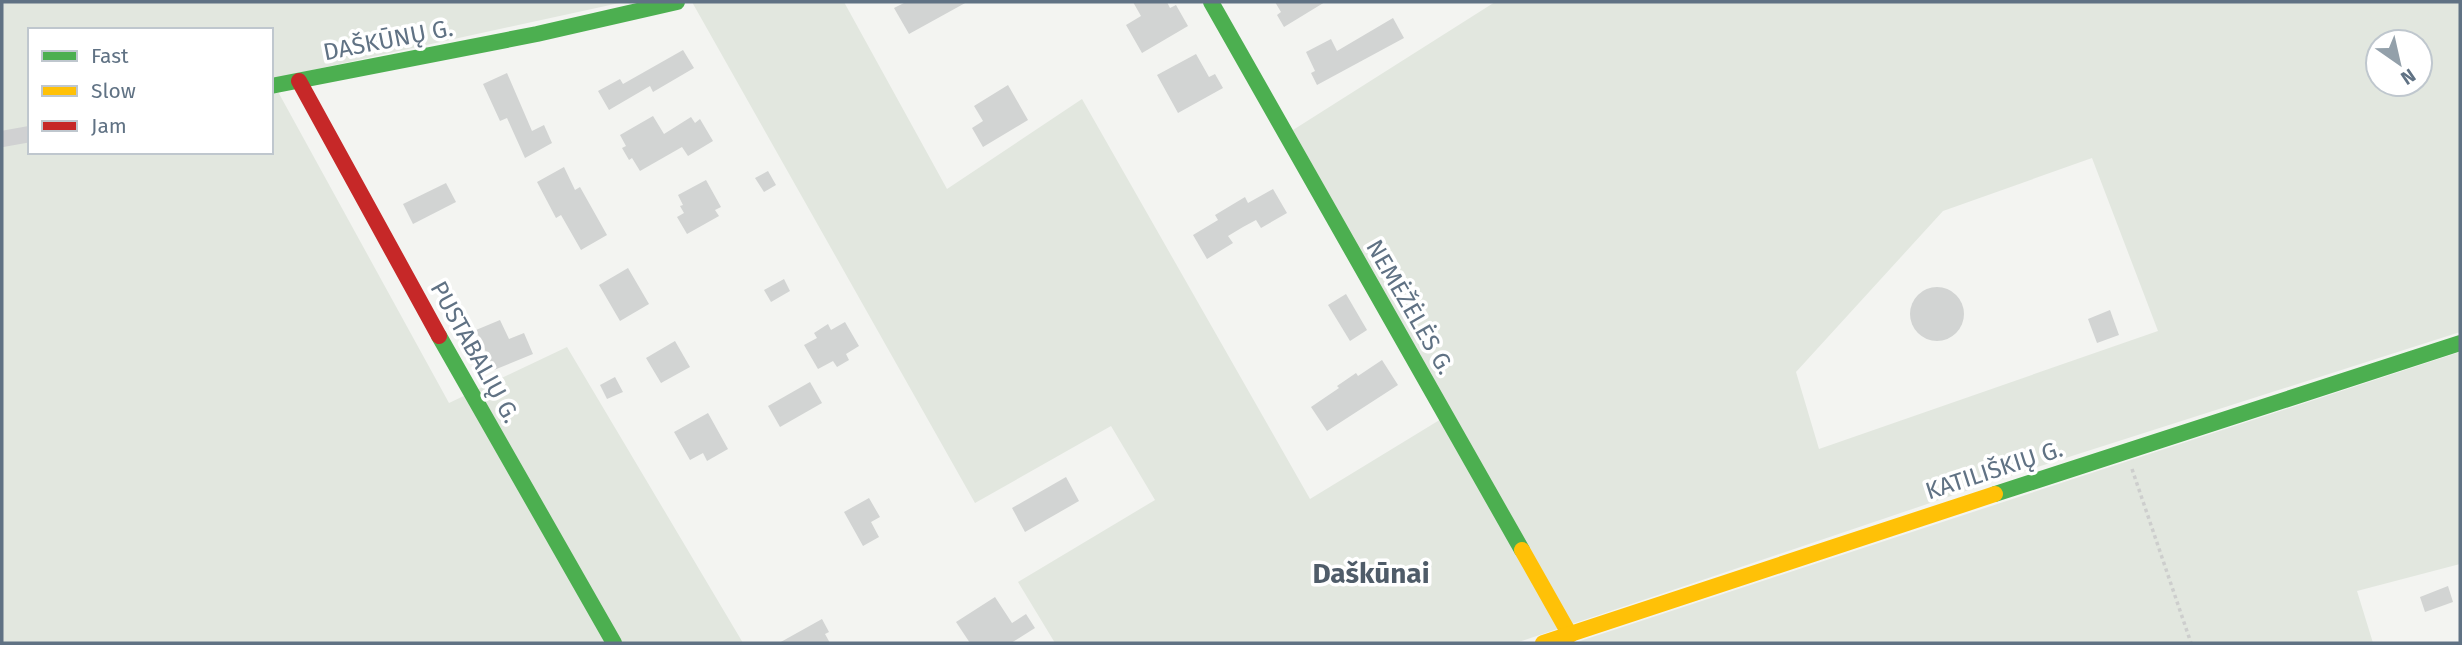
<svg xmlns="http://www.w3.org/2000/svg" width="2462" height="645" font-family="'Fira Sans',sans-serif">
  <style>
    .green { fill: #e2e7df; fill-rule: evenodd }
    .building { fill: #d2d4d3 }
    .lines { fill: none; stroke-linecap: round; stroke-linejoin: round }
    .path { stroke: #cdcecd; stroke-width: 3.5; stroke-dasharray: 3.5 3.5; stroke-linecap: butt }
    .street { stroke: #d0d1d2; stroke-width: 16 }
    .fast { stroke: #4caf50; stroke-width: 16 }
    .slow { stroke: #ffc107; stroke-width: 16 }
    .jam { stroke: #c62828; stroke-width: 16 }
    .labels { text-anchor: middle; dominant-baseline: central; stroke-width: 7; stroke-linejoin: round; paint-order: stroke }
    .street-label { font-size: 24px; fill: #607284; stroke: #fff }
    .quarter-label { font-size: 28px; font-weight: bold; fill: #4f5c69; stroke: #fff }
  </style>
  <rect width="100%" height="100%" fill="#f3f4f1"/>
  <g class="green">
    <path d="M2,2H624L271,79V30H30V152H271V79L449,403L567,347L743,643H2Z"/>
    <path d="M692,2H844L947,189L1082,99L1310,499L1451,413L1293,130L1495,2H2460V332L2019,473L1516,643H1055L1018,582L1155,500L1111,426L975,503ZM2378,42H2420V84H2378ZM2092,158L2158,331L1819,449L1796,372L1943,211Z"/>
    <path d="M2460,352V564L2357,591L2373,643H1574Z"/>
  </g>
  <g class="building">
    <path d="M906,2H967L909,34L894,8Z"/>
    <path d="M1133,2H1167L1170,8L1176,5L1188,26L1142,53L1126,25L1141,16Z"/>
    <path d="M1275,2H1325L1284,27L1277,15L1281,12Z"/>
    <path d="M1393,18L1404,38L1317,85L1311,73L1315,71L1306,52L1331,39L1337,51Z"/>
    <path d="M683,50L694,68L653,92L650,86L609,110L598,91L620,79L623,84Z"/>
    <path d="M1196,54L1209,77L1215,74L1223,88L1178,113L1157,75Z"/>
    <path d="M507,73L532,131L544,125L552,143L525,158L507,118L500,121L483,84Z"/>
    <path d="M1008,85L1028,120L983,147L972,128L983,121L974,106Z"/>
    <path d="M653,116L664,134L691,117L695,123L700,119L713,141L688,156L682,147L640,171L632,158L629,160L622,148L626,146L620,135Z"/>
    <path d="M564,167L575,190L580,187L607,235L581,250L561,215L556,218L537,182Z"/>
    <path d="M768,171L776,185L764,192L755,178Z"/>
    <path d="M706,180L721,207L715,210L719,216L687,234L677,217L684,213L680,206L683,205L678,195Z"/>
    <path d="M446,183L456,202L413,224L403,204Z"/>
    <path d="M1273,189L1287,213L1261,228L1256,220L1243,227L1228,236L1233,243L1207,259L1193,235L1218,220L1215,215L1245,197L1248,203Z"/>
    <path d="M628,268L649,304L620,321L599,285Z"/>
    <path d="M784,279L790,291L771,302L764,290Z"/>
    <circle cx="1937" cy="314" r="27"/>
    <path d="M1346,294L1367,330L1350,341L1328,305Z"/>
    <path d="M2110,310L2119,335L2097,343L2088,319Z"/>
    <path d="M500,320L509,339L524,333L533,354L494,370L476,330Z"/>
    <path d="M845,322L859,346L846,354L849,360L837,367L833,361L818,369L804,345L817,338L814,333L828,324L831,330Z"/>
    <path d="M675,341L690,367L661,383L646,358Z"/>
    <path d="M1382,360L1398,385L1327,431L1311,407L1339,388L1337,386L1356,373L1358,376Z"/>
    <path d="M615,377L623,392L607,399L600,385Z"/>
    <path d="M810,382L822,403L780,427L768,406Z"/>
    <path d="M708,413L728,449L707,461L703,453L690,460L674,432Z"/>
    <path d="M1066,477L1079,501L1025,532L1012,508Z"/>
    <path d="M869,498L880,517L871,522L879,537L863,546L844,512Z"/>
    <path d="M2448,586L2453,602L2425,612L2420,597Z"/>
    <path d="M995,597L1012,623L1026,614L1035,628L1011,643H970L956,622Z"/>
    <path d="M822,619L829,632L825,634L830,643H779Z"/>
  </g>
  <g class="lines">
    <path class="path" d="M2132,469L2191,643"/>
    <path class="street" d="M2,139L30,134"/>
    <g class="fast">
      <path d="M1211,2L1522,550"/>
      <path d="M271,86L537,34L677,2"/>
      <path d="M439,336L614,643"/>
      <path d="M1995,494L2460,343"/>
    </g>
    <g class="slow">
      <path d="M1522,550L1570,635"/>
      <path d="M1543,643L1995,494"/>
    </g>
    <path class="jam" d="M299,81L439,336"/>
  </g>
  <g class="labels">
    <g class="street-label">
      <text transform="translate(388 40) rotate(-11)">DAŠKŪNŲ G.</text>
      <text transform="translate(1410 307) rotate(60)">NEMĖŽĖLĖS G.</text>
      <text transform="translate(475 352) rotate(61)">PUSTABALIŲ G.</text>
      <text transform="translate(1994 470) rotate(-18)">KATILIŠKIŲ G.</text>
    </g>
    <g class="quarter-label">
      <text x="1371" y="573">Daškūnai</text>
    </g>
  </g>
  <rect width="2462" height="645" fill="none" stroke="#607284" stroke-width="7"/>
  <rect x="28" y="28" width="245" height="126" fill="#ffffff" stroke="#bfc7ce" stroke-width="2"/>
  <rect x="42" y="51" width="35" height="10" fill="#4caf50" stroke="#bfc7ce" stroke-width="2"/>
  <text x="91" y="63" font-size="21" fill="#607284">Fast</text>
  <rect x="42" y="86" width="35" height="10" fill="#ffc107" stroke="#bfc7ce" stroke-width="2"/>
  <text x="91" y="98" font-size="21" fill="#607284">Slow</text>
  <rect x="42" y="121" width="35" height="10" fill="#c62828" stroke="#bfc7ce" stroke-width="2"/>
  <text x="91" y="133" font-size="21" fill="#607284">Jam</text>
  <g transform="translate(2399 63) rotate(146)"><circle r="33" fill="#ffffff" stroke="#bfc7ce" stroke-width="2"/>
  <path d="M0-5L12 26L0 18L-12 26Z" fill="#93a0aa"/>
  <text y="-10" font-size="19" font-weight="bold" text-anchor="middle" fill="#607284">N</text>
  </g>
</svg>
